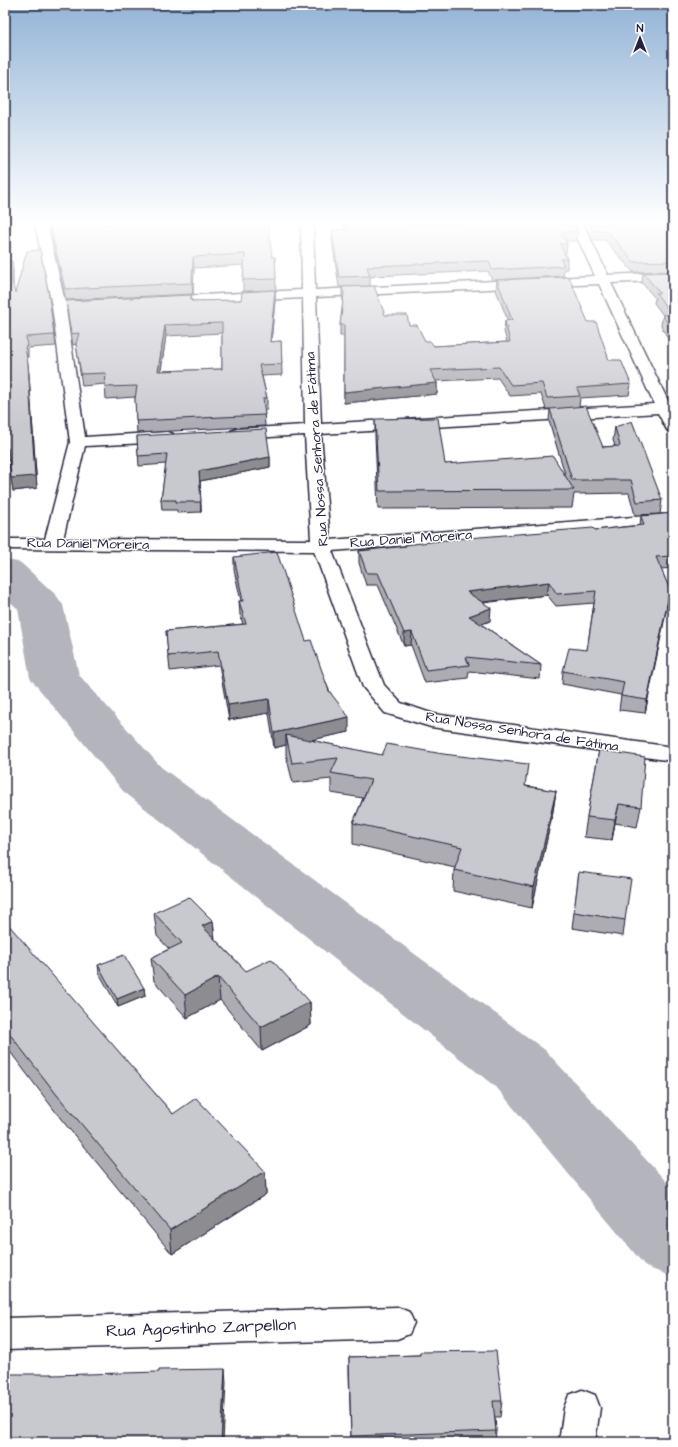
<svg xmlns="http://www.w3.org/2000/svg" width="678" height="1447" font-family="'Architects Daughter',sans-serif">
  <style>
    .lines { fill: none; stroke-linecap: round; stroke-linejoin: round }
    .river { fill: #b4b4bc; fill-rule: evenodd }
    .street-casing { stroke: #22223b; stroke-width: 3 }
    .street { fill: #fff; fill-rule: evenodd }
    .wall { fill: #acacb2; stroke: #22223b; fill-rule: evenodd }
    .shaded-wall { fill: #8c8c91; stroke: #22223b }
    .building { fill: #c8c8cf; stroke: #22223b; fill-rule: evenodd }
    .labels { text-anchor: middle; dominant-baseline: central; stroke-width: 3; stroke-linejoin: round; paint-order: stroke }
    .street-label { font-size: 14px; fill: #22223b; stroke: #fff }
    .near-street-label { font-size: 17px; fill: #22223b; stroke: #fff }
  </style>
  <rect width="100%" height="100%" fill="#fff"/>
  <filter id="ink" filterUnits="userSpaceOnUse"><feTurbulence type="fractalNoise" baseFrequency=".025" numOctaves="2"/><feDisplacementMap in="SourceGraphic" scale="8" xChannelSelector="R" yChannelSelector="G"/><feConvolveMatrix kernelMatrix="1 2 1 2 8 2 1 2 1" color-interpolation-filters="sRGB"/></filter>
  <g filter="url(#ink)">
    <g class="lines">
      <path class="river" d="M5,559L21,563L56,595L63,605L79,675L161,767L545,1050L673,1189V1277L646,1267L497,1088L123,791L30,678L18,609L5,597Z"/>
      <defs>
        <g id="street">
          <path d="M35,224H47L65,302L98,300L103,301L105,304L103,307L98,308L66,310L85,437L167,432L173,434L175,437L173,440L167,442L85,446L63,539L311,540L305,435L237,439L231,437L229,434L231,431L237,429L305,425L303,298L162,305L157,304L155,301L157,298L162,297L302,290L301,224H313L315,290L595,276L571,224H583L608,275L673,272V280L611,283L669,403L673,402V432L667,430L658,413L321,434L330,540L673,514V524L332,551L384,685L401,703L434,714L673,747V761L431,727L385,713L363,687L314,551L5,549V539H45L70,442L52,306ZM599,284L654,404L321,424L316,297Z"/>
          <path d="M397,1307L409,1312L414,1323L409,1334L397,1339L5,1350V1318Z"/>
          <path d="M582,1390L595,1395L600,1408L595,1442H559L564,1408L569,1395Z"/>
        </g>
      </defs>
      <use href="#street" class="street-casing"/>
      <use href="#street" class="street"/>
    </g>
    <g class="wall">
      <path d="M50,224L272,257H275L276,290L243,291V280L244,265L194,268L193,294L66,300L51,235Z"/>
      <path d="M343,224H575L578,231L577,241H566L567,244L566,253H565L567,259V269H564L563,276L492,280L488,271L373,276V277H370V286L339,287L332,240V230H345Z"/>
      <path d="M584,224H673V271L633,272L605,240H593Z"/>
      <path d="M12,261L13,271V287L15,293L49,296L56,346L28,348V357H27L29,375L37,488L13,491L9,460L6,461L5,453V436L7,404Z"/>
      <path d="M673,272V349L661,325L663,315L654,303L655,298L642,283L643,273Z"/>
      <path d="M497,280L588,322L609,360L631,384L629,395L580,398L579,407L603,447L615,446L613,440L615,427L662,500L660,514L635,515L629,493L574,494L572,508L378,509L375,436V419L445,464L565,474L549,421L550,409H546L541,394L510,396L498,378L436,381L437,383V394L344,403V336H340V325L343,300L342,297V287L385,315L409,325L425,341L434,346L507,342L504,331L505,321H508L496,290Z"/>
      <path d="M275,290V301L271,342L281,341L282,375L262,376L267,398V410H264L265,426L137,433L135,397L106,399L105,384L82,386L76,344L73,345L66,301L191,295L192,301L241,300ZM222,333V369L161,371L166,336Z"/>
      <path d="M137,436L270,457V467L200,481L201,512L177,513V510H162L161,500L166,464L139,466Z"/>
      <path d="M673,513V568L661,569L670,590L645,713L619,710L621,695L562,684L563,671L587,650L594,603L556,606L547,595L483,603L490,621L481,624L541,665L540,679L469,671L468,678L425,683L411,645L404,646L378,585H366L359,563V551L405,547V545L595,530L640,525L641,516Z"/>
      <path d="M234,557L306,641L349,732L310,740L526,786L556,791L553,811L532,908L453,891L454,870L455,867L353,844V823L363,798L331,793V779L293,783L286,755V745L274,748L269,713L229,720L219,665L170,671L166,631L243,624L240,615L239,601H241L234,570Z"/>
      <path d="M599,750L641,807L637,827L615,823L612,840L584,837L587,817Z"/>
      <path d="M579,872L625,920L623,936L572,928Z"/>
      <path d="M154,913L213,921L215,939L246,971L310,1002L311,1025L262,1051L220,1000L187,1018L154,981L151,958L169,949L157,936Z"/>
      <path d="M5,923L173,1114L265,1171L266,1194L172,1254L61,1119L5,1045Z"/>
      <path d="M98,965L144,988L145,996L118,1007L99,973Z"/>
      <path d="M420,1352L502,1401L500,1417H495L496,1431L495,1442H351L349,1373V1357L420,1355Z"/>
    </g>
    <g class="shaded-wall">
      <path d="M193,257L194,268L193,294L192,283Z"/>
      <path d="M12,261L13,271V293L12,282Z"/>
      <path d="M275,290V301L270,353V342Z"/>
      <path d="M165,325L166,336L159,382L158,371Z"/>
      <path d="M28,364L29,375L37,488L13,491L11,478Z"/>
      <path d="M437,383V394L344,403V392Z"/>
      <path d="M270,457V467L200,481L201,512L199,471Z"/>
      <path d="M549,582L547,595L466,604L467,592Z"/>
      <path d="M670,590L668,603L645,713L647,700Z"/>
      <path d="M491,608L490,621L469,629V616Z"/>
      <path d="M412,632L411,645L404,646V633Z"/>
      <path d="M269,699V713L229,720L228,705Z"/>
      <path d="M349,717V732L288,745L286,735V745L274,748V733Z"/>
      <path d="M556,791L553,811L532,908L534,887Z"/>
      <path d="M619,804L615,823L612,840L615,820Z"/>
      <path d="M213,921L215,944L202,926Z"/>
      <path d="M218,977L220,1000L187,1018L185,995Z"/>
      <path d="M144,988L145,996L118,1007L117,999Z"/>
      <path d="M310,1002L311,1025L262,1051L261,1027Z"/>
      <path d="M265,1171L266,1194L172,1254L170,1230Z"/>
      <path d="M225,1369L226,1383L223,1442H221Z"/>
    </g>
    <g class="building">
      <path d="M50,224H268L272,257H275L276,279L243,280L245,254L193,257L192,283L65,289Z"/>
      <path d="M346,224H575L578,231L561,232L567,244H560L567,259H561L564,266L492,270L489,261L373,266V267H367L370,276L339,277L332,230H347Z"/>
      <path d="M590,224H673V261L634,262L606,230L594,231Z"/>
      <path d="M40,250L49,296L54,335L26,337L27,346L25,347L28,364L35,476L11,478L8,448L5,449V436L7,404L5,387V261H12V282L15,293L27,251Z"/>
      <path d="M673,272V335L663,315H672L656,293H660L643,273Z"/>
      <path d="M569,277L588,322H596L609,360H621L631,384L577,388L580,396L547,398L542,383L511,385L499,367L430,370L437,383L344,392V325H340L344,293L342,287L374,286L385,315H407L409,325H417L425,341H430L434,346L510,342L505,321L512,320L497,280Z"/>
      <path d="M275,290L270,342L281,341L282,364L259,365L267,398H263L265,415L136,421L135,399L137,386L105,387L106,373L81,374L76,344L79,333L71,334L66,301L191,295V301L241,300L242,292ZM222,323V369L158,371L165,325Z"/>
      <path d="M586,406L603,447L620,446L615,427L632,421L662,500L637,502L631,480H572L550,409Z"/>
      <path d="M438,418L445,464L553,456L574,490L379,491L375,419Z"/>
      <path d="M266,429L270,457L199,471L201,502H176V500H161L167,454L138,456L137,436Z"/>
      <path d="M673,513V556L656,557L670,590L647,700L621,696L624,682L563,671L569,648L587,650L596,591L557,594L549,582L467,592L491,608L469,616L541,665L466,657L469,665L426,670L412,632L404,633L378,573H367L359,551L406,546L405,545L455,539L593,528L595,530L644,525L641,516Z"/>
      <path d="M277,552L306,641L311,640L329,691L349,717L274,733L269,699L228,705L218,651L168,656L166,631L246,624L239,601H243L234,557Z"/>
      <path d="M286,735L382,755L387,744L443,754L528,764L525,786L556,791L534,887L454,870L462,847L353,823L371,780L331,773L338,758L292,763Z"/>
      <path d="M599,750L645,757L641,807L619,804L615,820L587,817Z"/>
      <path d="M579,872L631,879L625,920L574,912Z"/>
      <path d="M189,897L213,921L202,926L246,971L271,959L310,1002L261,1027L218,977L185,995L151,958L182,943L154,913Z"/>
      <path d="M5,923H7L173,1114L196,1098L265,1171L170,1230L57,1095L5,1028Z"/>
      <path d="M124,955L144,988L117,999L98,965Z"/>
      <path d="M496,1351L502,1401H493L496,1431L351,1436L349,1357L420,1355V1352Z"/>
      <path d="M225,1369L221,1442H5V1374H52V1375L159,1372V1370Z"/>
    </g>
  </g>
  <linearGradient id="sky" x2="0" y2="1"><stop stop-color="#93b4d6"/><stop offset="0.52" stop-color="#fff"/><stop offset="1" stop-color="#fff" stop-opacity="0"/></linearGradient>
  <rect width="678" height="427" fill="url(#sky)"/>
  <g class="labels">
    <g class="street-label">
      <text transform="translate(317 449) rotate(-94)">Rua Nossa Senhora de Fátima</text>
      <text transform="translate(411 539) rotate(-4)">Rua Daniel Moreira</text>
      <text transform="translate(88 544) rotate(1)">Rua Daniel Moreira</text>
      <text transform="translate(522 732) rotate(9)">Rua Nossa Senhora de Fátima</text>
    </g>
    <g class="near-street-label">
      <text transform="translate(201 1328) rotate(-2)">Rua Agostinho Zarpellon</text>
    </g>
  </g>
  <rect width="678" height="1447" fill="none" stroke="#fff" stroke-width="20"/>
  <rect x="10" y="10" width="658" height="1427" fill="none" stroke="#22223b" stroke-width="1.5" filter="url(#ink)"/>
  <g transform="translate(640 38)" stroke="#ffffff" stroke-width="3" paint-order="stroke">
  <path d="M0-3L7 15L0 10L-7 15Z" fill="#22223b"/>
  <text y="-6" font-size="11" font-weight="bold" text-anchor="middle" fill="#22223b">N</text>
  </g>
</svg>
